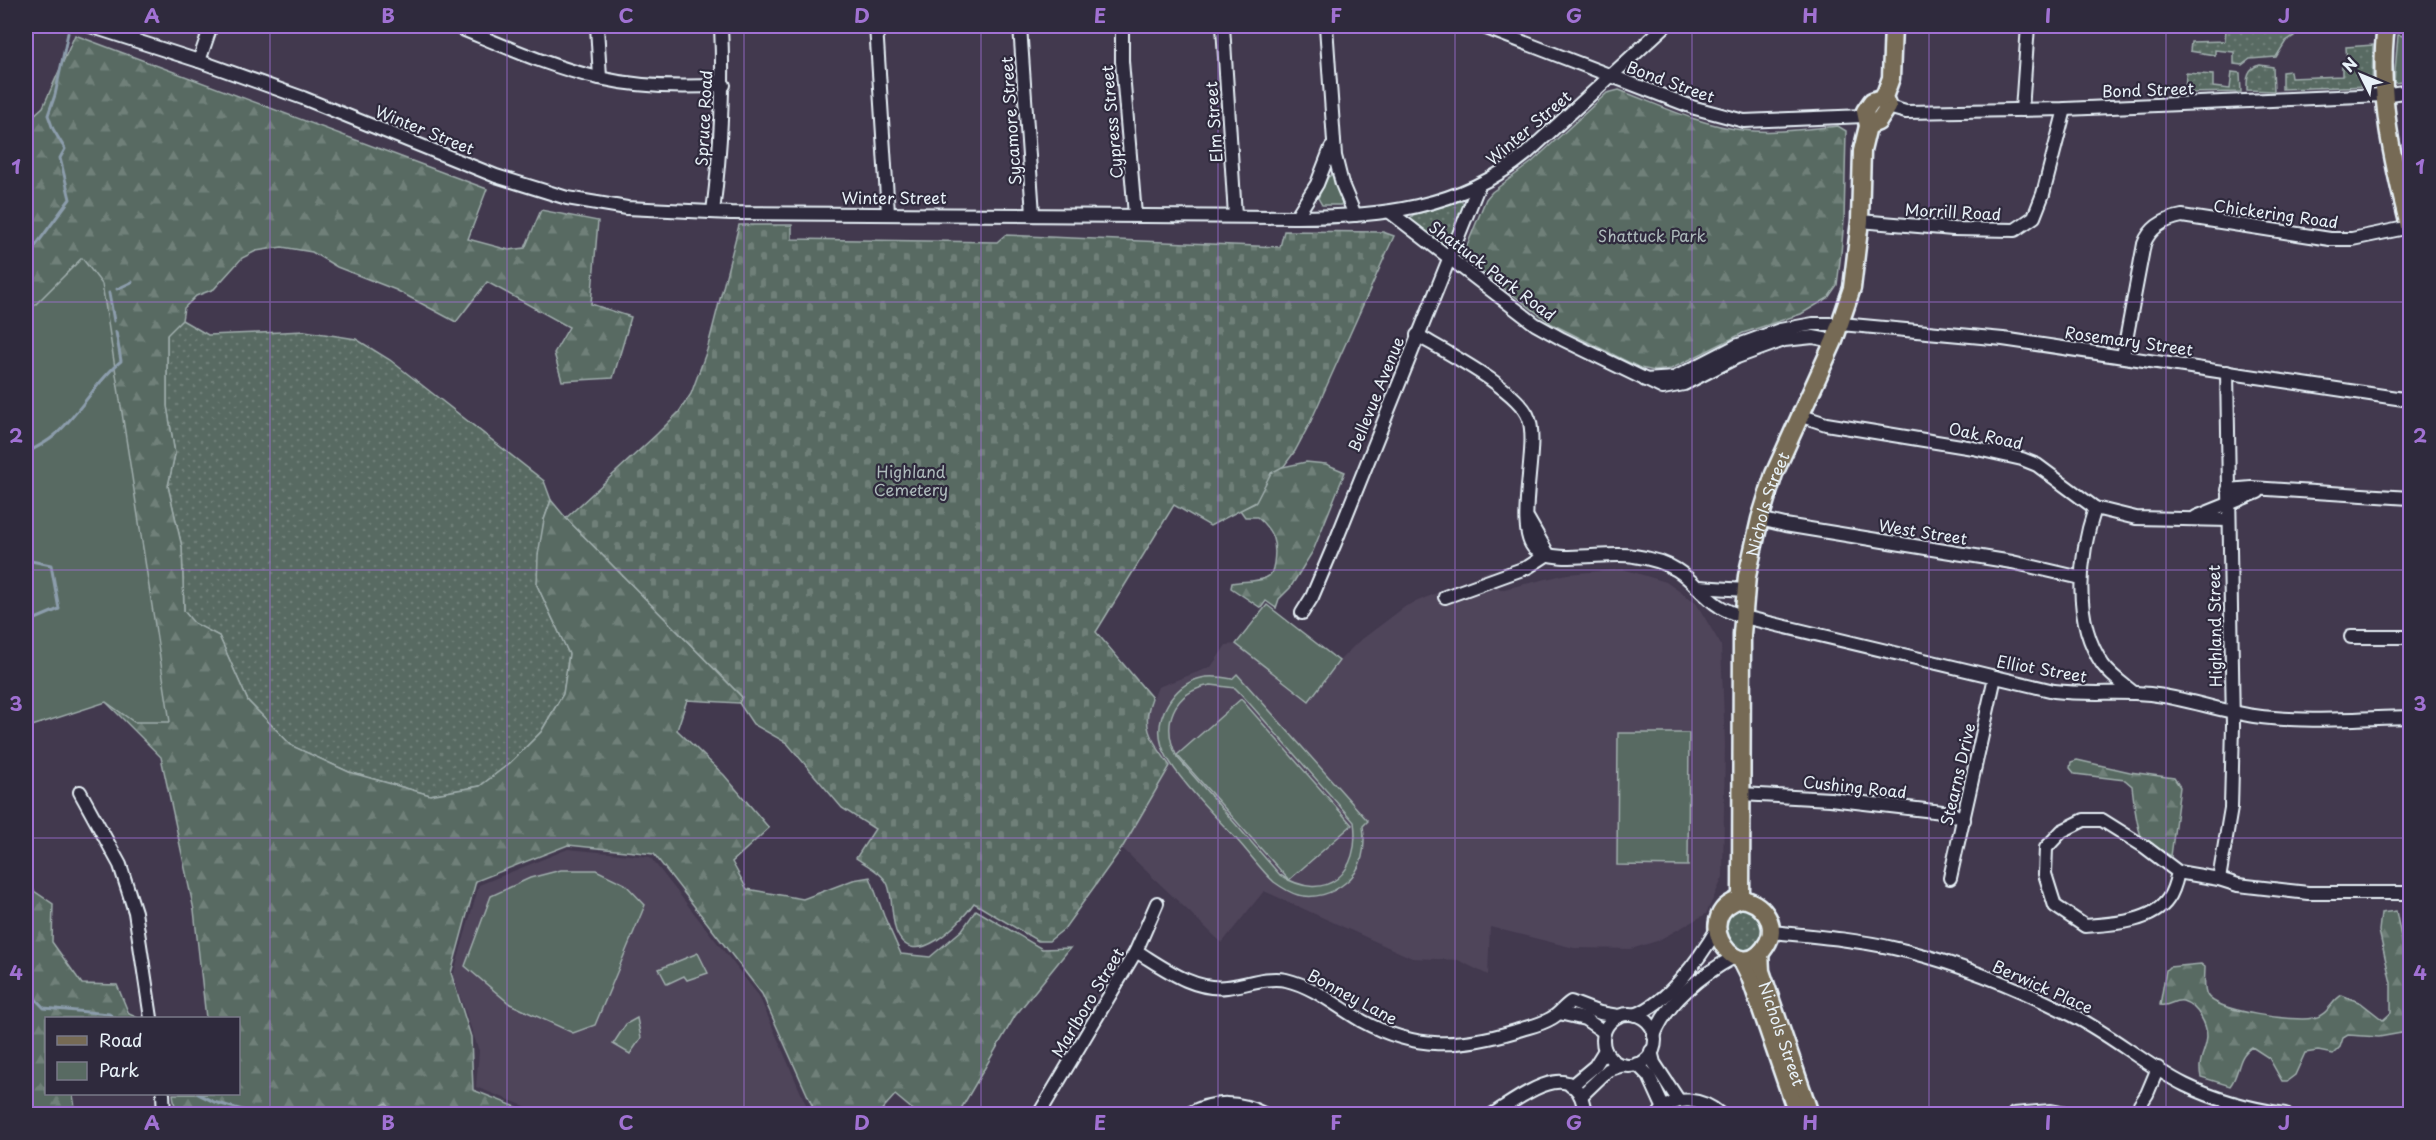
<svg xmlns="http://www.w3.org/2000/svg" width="2436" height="1140" font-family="'Playpen Sans',sans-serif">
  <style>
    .built { fill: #4f445a }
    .grass { fill: url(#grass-dots); stroke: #a0aead; stroke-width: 1.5 }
    .forest { fill: url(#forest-firs); stroke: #a0aead; stroke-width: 1.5 }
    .cemetery { fill: url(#cemetery-stones); stroke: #a0aead; stroke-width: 1.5 }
    .green { fill: #586a62; stroke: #a0aead; stroke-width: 1.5; fill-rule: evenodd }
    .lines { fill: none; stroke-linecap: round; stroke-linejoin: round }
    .stream { stroke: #8c9dac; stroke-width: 3 }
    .minor-casing { stroke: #e8f1f8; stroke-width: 16 }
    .major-casing { stroke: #e8f1f8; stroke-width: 21 }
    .minor { stroke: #2f2a3d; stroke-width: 12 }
    .major { stroke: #766a54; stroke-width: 16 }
    .grid { fill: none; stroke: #a171d3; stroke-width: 1.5; stroke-opacity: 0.55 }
    .labels { text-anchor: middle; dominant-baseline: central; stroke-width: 4.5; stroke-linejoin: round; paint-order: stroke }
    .street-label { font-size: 16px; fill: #e8f1f8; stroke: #2f2a3d }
    .park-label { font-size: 16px; fill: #aebbbc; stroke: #2f2a3d }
    .neatline { fill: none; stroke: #a171d3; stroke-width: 2 }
    .grid-label { font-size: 20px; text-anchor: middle; font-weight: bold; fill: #a171d3 }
  </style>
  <defs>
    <pattern id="grass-dots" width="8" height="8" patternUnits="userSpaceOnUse" patternTransform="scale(1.5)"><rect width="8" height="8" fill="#586a62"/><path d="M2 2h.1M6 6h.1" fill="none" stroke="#708079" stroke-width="1.8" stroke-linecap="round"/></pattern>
    <pattern id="forest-firs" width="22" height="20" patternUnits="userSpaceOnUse" patternTransform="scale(1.5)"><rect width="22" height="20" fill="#586a62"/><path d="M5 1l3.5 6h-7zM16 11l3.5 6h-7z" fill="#708079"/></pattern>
    <pattern id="cemetery-stones" width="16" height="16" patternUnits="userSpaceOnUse" patternTransform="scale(1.5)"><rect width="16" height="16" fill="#586a62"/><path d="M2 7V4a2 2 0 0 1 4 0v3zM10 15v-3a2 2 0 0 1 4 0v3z" fill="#708079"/></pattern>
  </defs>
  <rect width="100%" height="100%" fill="#42394e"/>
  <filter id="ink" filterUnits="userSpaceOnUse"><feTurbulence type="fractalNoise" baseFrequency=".0167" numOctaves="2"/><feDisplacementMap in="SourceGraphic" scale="12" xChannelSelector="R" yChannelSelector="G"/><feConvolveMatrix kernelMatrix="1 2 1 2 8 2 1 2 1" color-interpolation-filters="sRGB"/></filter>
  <g filter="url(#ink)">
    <g class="built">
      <path d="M1623,569L1666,582L1696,603L1721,645L1725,744L1723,877L1706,914L1657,941L1631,949L1574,948L1490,927L1488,975L1458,960L1412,958L1264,891L1222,943L1122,848L1170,766L1149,734L1146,722L1147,712L1158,687L1211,667L1226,645L1237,644L1267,605L1339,661L1357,643L1406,606L1491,570L1500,590L1567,574Z"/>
      <path d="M568,849L650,857L759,996L810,1114H545L476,1087L479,1051L453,976L479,885Z"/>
    </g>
    <g class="grass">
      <path d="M2278,26L2294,36L2286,41L2276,57L2250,59L2242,65L2234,64V52L2215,50V55L2190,51L2191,42L2225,41L2226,28Z"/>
      <path d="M2373,45L2372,86L2282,89V72L2290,71L2291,78L2342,76V64H2347L2346,47Z"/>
      <path d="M2260,65L2273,67L2274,91L2247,90C2247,79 2246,68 2260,65Z"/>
      <path d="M2232,72L2240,73L2241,92L2185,93L2186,73L2213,75V87L2230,89Z"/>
      <path d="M1461,201L1464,204L1446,248L1409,220L1413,215Z"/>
      <path d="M182,320L208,335L305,331L356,339L390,360L544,481L551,500L544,520L537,585L569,654L563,694L541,732L510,763L480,786L430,795L349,772L292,746L248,701L219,636L193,623L184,611L182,547L168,486L175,454L167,406V334Z"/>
      <path d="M1746,906C1760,918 1771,928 1756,945C1752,949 1750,952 1744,952C1732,952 1723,934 1724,923C1725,919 1729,914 1731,910Z"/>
    </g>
    <g class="forest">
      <path d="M75,35L487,189L468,239L509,250L525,248L541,210L598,221L591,304L631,317L613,378L562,381L554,353L569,327L487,282L456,322L396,290L337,267L312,252L282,247L256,251L242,258L214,289L196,296L184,308L182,320L167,335V406L175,454L168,486L182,547L184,611L194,623L219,636L248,701L292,746L349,772L430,795L480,786L510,763L541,732L563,694L569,654L537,585L538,555L544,520L551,500L566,518L743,698L739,703L687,700L677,730L724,775L769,828L732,862L747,889L803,899L853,880L870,877L884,916L901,954L930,957L962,930L976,910L1042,949L1070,948L1015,1016L958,1114H918L895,1095L878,1114H816L762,994L654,854L568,845L476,881L451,973L471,1037L473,1090L534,1114H395L386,1103L369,1114H188L175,1107L173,1094H238V1018H206L194,910L161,757L95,691L26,714V114L33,116L43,107Z"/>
      <path d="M1619,90C1659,105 1699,125 1742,130C1773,134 1807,129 1838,126L1846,131L1844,220L1841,253L1837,285L1828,298L1801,314L1743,333L1671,369L1655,371L1640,368L1552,324L1470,263L1466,259V248L1486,199L1492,192L1532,162L1607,93Z"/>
      <path d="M1306,462L1326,464L1345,472L1313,551L1290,588L1279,599L1276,608L1266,601L1261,608L1231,588L1232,583C1242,581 1257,582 1265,578C1272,576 1273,569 1274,563C1277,542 1273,531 1257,517H1245L1240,510L1255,503V473Z"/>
      <path d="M2077,760L2130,772L2174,778L2180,787L2171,856L2143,841C2136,826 2134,803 2132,786L2125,780L2075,774L2070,768L2071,762Z"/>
      <path d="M26,871L34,891L53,904L52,942L82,984L117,985L129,1014L138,1018H46V1094H75L73,1095L76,1114H26Z"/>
      <path d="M2396,911C2400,933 2419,1017 2407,1032L2379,1037L2348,1035L2343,1038L2340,1047L2333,1054L2318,1051L2305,1053L2295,1075L2287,1081H2282L2269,1058L2252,1047C2236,1057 2241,1072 2230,1086L2201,1077C2195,1053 2217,1044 2201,1017C2197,1010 2190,1003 2183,1001C2174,999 2169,1007 2160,1005L2166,970L2169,967L2201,964L2205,967C2205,976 2203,987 2207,995C2217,1012 2295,1022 2314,1018C2328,1015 2331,1001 2342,995L2361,1003L2383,1020L2391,1013V983L2379,931L2381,913Z"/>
    </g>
    <path class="cemetery" d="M739,225H792V239L997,242L1005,235L1280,247L1284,231L1383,232L1394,236L1310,423L1295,451L1284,466L1271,473L1256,502L1210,526L1174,505L1096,632L1152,698C1140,729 1153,741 1170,766L1122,848L1064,929L1049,941H1038L974,903C961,922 913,974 896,931C891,916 893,899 888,885C883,873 866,865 856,858L875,829L842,808L787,743L753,724L739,703L742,697L566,518L657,434L679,412L691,394L707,350Z"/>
    <g class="green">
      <path d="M2398,35L2410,37V81L2394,83Z"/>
      <path d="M1333,174L1343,199L1341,205H1322L1318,198L1328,177Z"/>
      <path d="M82,258L102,284L170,722H134L106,702L26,728V314Z"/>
      <path d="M1267,605L1339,661L1309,701L1236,644Z"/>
      <path d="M1237,674L1368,821L1363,826C1366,847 1363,870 1345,883C1332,894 1315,899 1298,895C1290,893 1281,887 1274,882C1261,870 1250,854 1238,841C1218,819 1170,772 1162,746C1153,718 1173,685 1201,678C1211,675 1222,677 1232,679ZM1211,685L1235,688L1242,695L1354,822C1361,872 1327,905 1280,875L1177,757C1161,724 1172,692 1211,685Z"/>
      <path d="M1241,699L1352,825L1289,880L1177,755Z"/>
      <path d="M1618,733H1689L1688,866L1617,865Z"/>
      <path d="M561,870H596L625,884L645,905L595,1025L573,1033L510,1004L465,966L491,896L530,878Z"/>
      <path d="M698,953L708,973L687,980L684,976L667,984L659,969Z"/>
      <path d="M637,1018L641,1038L630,1054L613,1044L626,1024Z"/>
    </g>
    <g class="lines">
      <g class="stream">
        <path d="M26,280L31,252L70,199L60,158L65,149L53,129L48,115L55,95L68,33"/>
        <path d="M117,289L132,282"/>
        <path d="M109,293L114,321"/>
        <path d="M26,453C35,448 46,443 54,436C80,414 95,382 121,361L116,332"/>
        <path d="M26,560L51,565L59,609L26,623"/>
        <path d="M26,989L44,1008L109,1014L115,1018"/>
        <path d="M198,1094L214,1102L246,1111L249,1114"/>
      </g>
      <defs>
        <g id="minor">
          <path d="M90,26L199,61L303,98L496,176L567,198L627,208L731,213L1296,217C1378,217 1460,209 1526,154L1665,26"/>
          <path d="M455,26C502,45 549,67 599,78C639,87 683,88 724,85"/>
          <path d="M597,26L600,78"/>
          <path d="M876,26L888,213"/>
          <path d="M1020,26L1033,214"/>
          <path d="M1122,26V61L1135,215"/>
          <path d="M1223,26L1235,216"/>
          <path d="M1326,26L1335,156L1342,184L1355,215"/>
          <path d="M1481,26L1695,108L1744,121L1864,116"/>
          <path d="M199,61L211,26"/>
          <path d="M1888,107L1906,112L2065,109L2383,95L2410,91"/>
          <path d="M2022,110L2028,26"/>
          <path d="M713,212C721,149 724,88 721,26"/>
          <path d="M1390,212L1535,324L1562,339L1663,388L1684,384L1737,357L1784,340L1813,337L1834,341"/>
          <path d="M1296,217L1317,184L1331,148"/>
          <path d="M1860,221L1953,229L2015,230L2034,217L2043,194L2065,109"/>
          <path d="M1417,335C1444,351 1520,390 1529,419C1539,447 1514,530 1535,549C1554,565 1609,551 1634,556C1649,558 1664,562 1677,570C1693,580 1703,596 1719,606C1726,611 1735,614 1744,617L2054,691C2087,695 2118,691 2150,694C2186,698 2219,711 2254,716C2305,723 2359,718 2410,717"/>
          <path d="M2123,356L2144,244C2150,227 2166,219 2182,216L2330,239H2352L2410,227"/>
          <path d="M1645,380L1674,378L1736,346L1780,330L1813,324H1841L2003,339L2410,400"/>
          <path d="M1799,415L1826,424L1973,448L2022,459L2037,465L2095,508L2136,518L2229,520"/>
          <path d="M2228,490L2252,488L2410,498"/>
          <path d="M2095,508C2079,556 2072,620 2103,665C2111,676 2123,684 2134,693"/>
          <path d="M2196,517L2258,492"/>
          <path d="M1528,519L1548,554"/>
          <path d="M1760,519L1785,525L2012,562L2081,578"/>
          <path d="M1699,587L1745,590"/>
          <path d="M1445,597L1528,567L1548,554"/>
          <path d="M1302,613L1312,597L1335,543L1478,187"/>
          <path d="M2351,637H2410"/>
          <path d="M80,792L120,865L135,912L151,1018"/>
          <path d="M1741,794L1830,799L1951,813L1964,820"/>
          <path d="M2178,872C2176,881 2174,891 2168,899C2152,923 2110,924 2085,926L2055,906L2045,874L2046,848L2062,831L2084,820H2102L2145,847L2178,872L2219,879L2238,885L2308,893H2410"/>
          <path d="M1950,878L1995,677"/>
          <path d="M2219,879L2231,808L2233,725L2227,372"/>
          <path d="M1771,932C1811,936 1853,939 1893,948C1954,961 2016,987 2072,1015C2112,1035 2145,1065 2185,1085C2216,1100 2251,1109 2285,1114"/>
          <path d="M1136,951C1164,968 1193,991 1227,987C1246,985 1266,976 1286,980C1313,986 1338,1007 1362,1021C1415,1050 1459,1048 1516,1031C1527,1027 1540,1025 1550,1019C1559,1015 1563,1007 1571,1002L1600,1013L1618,1016"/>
          <path d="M1559,1013L1585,1019L1604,1032"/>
          <circle cx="1629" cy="1040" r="26"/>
          <path d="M1635,1015C1668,1003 1700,958 1717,929"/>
          <path d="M1654,1036C1667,1001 1703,974 1734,957"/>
          <path d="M1651,1051L1654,1063L1679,1101"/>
          <path d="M1637,1064L1649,1076L1664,1109"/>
          <path d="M1571,1086L1595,1066L1605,1050"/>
          <path d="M163,1094L164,1114"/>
          <path d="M1581,1096L1608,1070L1623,1065"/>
          <path d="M1039,1114L1136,951L1157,903"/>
          <path d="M1189,1114C1213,1100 1240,1101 1264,1114"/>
          <path d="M1493,1114C1521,1097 1578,1051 1585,1114"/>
          <path d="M1659,1114C1675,1093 1703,1099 1720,1114"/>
          <path d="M2014,1114L2051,1111L2066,1114"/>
          <path d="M2134,1114L2147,1094L2158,1068"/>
        </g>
        <g id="major">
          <path d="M2386,26C2377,95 2393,163 2410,230"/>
          <path d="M1868,126L1878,122L1888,107L1884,97L1891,78L1893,26"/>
          <path id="s1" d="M1741,899L1742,634L1747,576L1760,519L1774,474L1834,341L1852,288L1860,221L1862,151L1868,126L1865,111L1872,101L1884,97"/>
          <path d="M1741,899C1761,901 1778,923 1768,942C1741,994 1686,915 1741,899Z"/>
          <path id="s2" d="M1760,953L1761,971L1810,1114"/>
          <path d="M1741,959L1750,977L1797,1114"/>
        </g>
      </defs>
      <use href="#minor" class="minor-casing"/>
      <use href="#major" class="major-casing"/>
      <use href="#minor" class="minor"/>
      <use href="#major" class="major"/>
    </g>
  </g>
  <path class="grid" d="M270,26V1114M507,26V1114M744,26V1114M981,26V1114M1218,26V1114M1455,26V1114M1692,26V1114M1929,26V1114M2166,26V1114M26,302H2410M26,570H2410M26,838H2410"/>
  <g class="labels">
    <g class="street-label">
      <text transform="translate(1671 81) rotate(20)">Bond Street</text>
      <text transform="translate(2148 89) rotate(-2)">Bond Street</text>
      <text transform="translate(703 118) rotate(-87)">Spruce Road</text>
      <text transform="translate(1010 121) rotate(-94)">Sycamore Street</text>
      <text transform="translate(1111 122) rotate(-95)">Cypress Street</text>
      <text transform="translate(1213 122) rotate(-94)">Elm Street</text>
      <text transform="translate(1528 127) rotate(-40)">Winter Street</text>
      <text transform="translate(425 129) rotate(22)">Winter Street</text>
      <text x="894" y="197">Winter Street</text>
      <text transform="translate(1953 211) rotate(3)">Morrill Road</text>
      <text transform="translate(2276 213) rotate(8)">Chickering Road</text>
      <text transform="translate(1493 270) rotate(37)">Shattuck Park Road</text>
      <text transform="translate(2129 340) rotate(8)">Rosemary Street</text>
      <text transform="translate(1375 394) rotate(-68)">Bellevue Avenue</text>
      <text transform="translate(1986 435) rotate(12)">Oak Road</text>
      <text stroke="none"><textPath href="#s1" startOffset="398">Nichols Street</textPath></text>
      <text transform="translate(1923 531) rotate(9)">West Street</text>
      <text transform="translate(2214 626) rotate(-91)">Highland Street</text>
      <text transform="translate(2042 668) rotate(10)">Elliot Street</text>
      <text transform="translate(1957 774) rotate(-77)">Stearns Drive</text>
      <text transform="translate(1855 786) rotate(6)">Cushing Road</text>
      <text transform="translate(2043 986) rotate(24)">Berwick Place</text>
      <text transform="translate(1353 996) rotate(28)">Bonney Lane</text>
      <text transform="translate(1087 1002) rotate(-59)">Marlboro Street</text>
      <text stroke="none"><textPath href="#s2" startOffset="84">Nichols Street</textPath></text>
    </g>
    <g class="park-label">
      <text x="1652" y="235">Shattuck Park</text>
      <text x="911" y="471">Highland<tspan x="911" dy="18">Cemetery</tspan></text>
    </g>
  </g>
  <rect width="2436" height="1140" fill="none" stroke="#2f2a3d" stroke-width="66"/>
  <rect x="45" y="1017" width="195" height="78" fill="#2f2a3d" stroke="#797a88" stroke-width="1.5"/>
  <rect x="57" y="1036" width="30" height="9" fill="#766a54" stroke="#797a88" stroke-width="1.5"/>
  <text x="99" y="1047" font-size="18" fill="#e8f1f8">Road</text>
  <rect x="57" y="1062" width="30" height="18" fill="#586a62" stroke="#797a88" stroke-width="1.5"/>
  <text x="99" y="1077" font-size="18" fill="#e8f1f8">Park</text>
  <g transform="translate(2361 75) rotate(313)" stroke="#2f2a3d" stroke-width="4.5" paint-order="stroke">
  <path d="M0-4.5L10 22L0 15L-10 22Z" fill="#e8f1f8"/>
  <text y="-9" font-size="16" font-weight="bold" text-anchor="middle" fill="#e8f1f8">N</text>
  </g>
  <rect x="33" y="33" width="2370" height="1074" class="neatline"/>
  <g class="grid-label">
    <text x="152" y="23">A</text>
    <text x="388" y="23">B</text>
    <text x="626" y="23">C</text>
    <text x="862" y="23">D</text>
    <text x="1100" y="23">E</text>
    <text x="1336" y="23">F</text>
    <text x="1574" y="23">G</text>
    <text x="1810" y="23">H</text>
    <text x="2048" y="23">I</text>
    <text x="2284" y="23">J</text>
    <text x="16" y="174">1</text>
    <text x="2420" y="174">1</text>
    <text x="16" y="443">2</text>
    <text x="2420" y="443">2</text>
    <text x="16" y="711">3</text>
    <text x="2420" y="711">3</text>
    <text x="16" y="980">4</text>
    <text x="2420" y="980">4</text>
    <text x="152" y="1130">A</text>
    <text x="388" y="1130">B</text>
    <text x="626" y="1130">C</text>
    <text x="862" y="1130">D</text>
    <text x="1100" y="1130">E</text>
    <text x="1336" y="1130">F</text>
    <text x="1574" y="1130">G</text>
    <text x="1810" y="1130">H</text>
    <text x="2048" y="1130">I</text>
    <text x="2284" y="1130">J</text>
  </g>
</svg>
